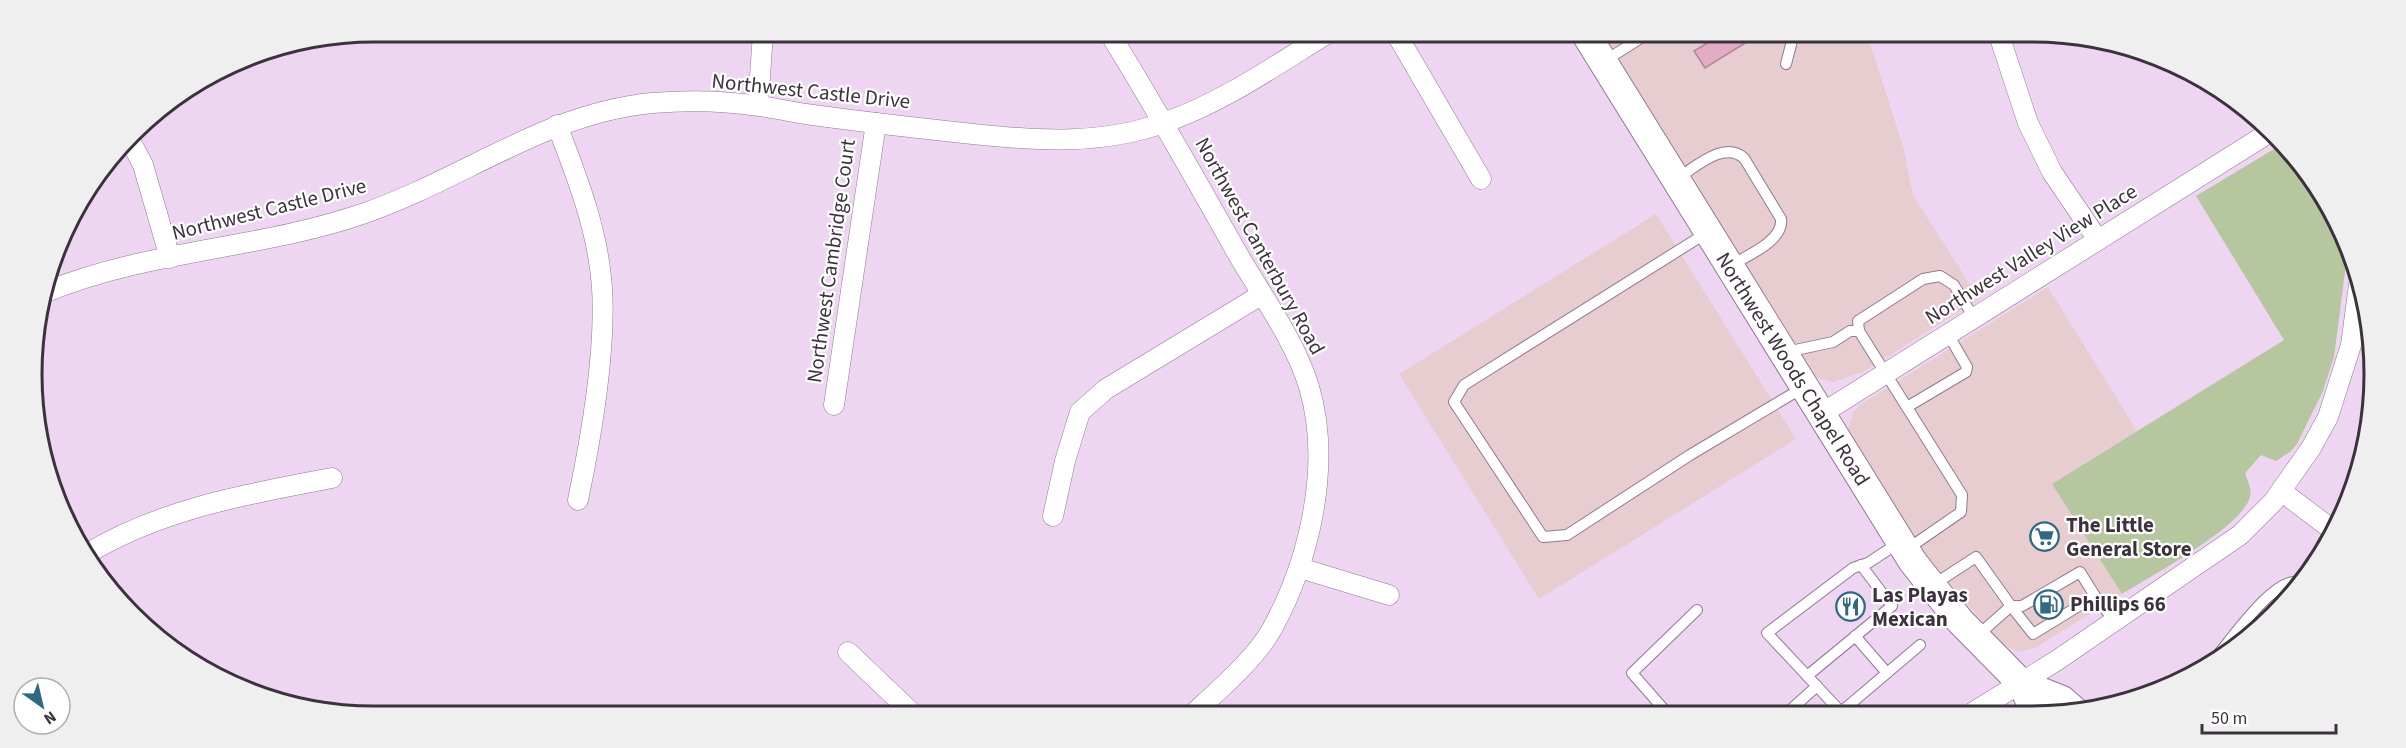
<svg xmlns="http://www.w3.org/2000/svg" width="2406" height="748" font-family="'Source Sans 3',sans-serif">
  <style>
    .commercial { fill: #e8cdd0 }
    .green { fill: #b6c69e }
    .building { fill: #e4abc5; stroke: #ac8999; stroke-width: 1.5 }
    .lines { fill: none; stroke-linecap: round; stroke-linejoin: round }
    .lane-casing { stroke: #907993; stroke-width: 12 }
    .street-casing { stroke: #907993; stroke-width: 21 }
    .secondary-casing { stroke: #907993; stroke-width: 30 }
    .lane { stroke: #fff; stroke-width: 10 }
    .street { stroke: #fff; stroke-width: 20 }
    .secondary { stroke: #fff; stroke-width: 28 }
    .labels { text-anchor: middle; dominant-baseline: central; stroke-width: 4.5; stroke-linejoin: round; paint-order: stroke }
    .street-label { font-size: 21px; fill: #3c323d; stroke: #fff }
    .poi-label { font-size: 21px; font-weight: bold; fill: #3c323d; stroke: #fff; text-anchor: start }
    .rim { fill: none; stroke: #3c323d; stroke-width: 3 }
  </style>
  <rect width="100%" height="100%" fill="#eed5f2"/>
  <g class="commercial">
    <path d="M1597,36L1868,37L1903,146L1913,195L1979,299L1863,372L1833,382L1818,378L1809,371Z"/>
    <path d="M1656,214L1796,439L1539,599L1399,374Z"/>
    <path d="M2048,287L2137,431L2052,484L2122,594L2035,648L2018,652L2002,644L1927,558L1849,435L1848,429L1854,411L1860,405Z"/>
  </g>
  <path class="green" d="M2279,146L2317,184L2347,256L2334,357L2323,391L2297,444L2290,452L2276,461L2261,455L2245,473C2248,482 2253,490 2249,500C2236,530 2153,575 2122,594L2052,484L2284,340L2196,196Z"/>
  <path class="building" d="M1717,37H1755L1705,68L1694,51Z"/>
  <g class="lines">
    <defs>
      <g id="lane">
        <path d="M1603,62L1644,36"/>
        <path d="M1786,64L1793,37"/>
        <path d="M1676,179C1695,168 1723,140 1744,158L1781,219C1784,241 1746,256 1730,266"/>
        <path d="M1708,232L1464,385L1454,402L1543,537L1567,535L1690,455L1804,387"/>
        <path d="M1786,352L1833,342L1850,331H1859"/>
        <path d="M1907,407L1966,372L1967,367L1948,334"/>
        <path d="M1900,542L1868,563L1853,568L1767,633L1841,712L1920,645"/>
        <path d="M1906,550L1961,512L1962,495L1859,331L1858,321L1923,279L1940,276L1954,285L1974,318"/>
        <path d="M1933,585L1976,557L2011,606H2022L2080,572L2095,596"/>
        <path d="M1855,636L1887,673"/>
        <path d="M1976,637L2011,606L2033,634L2095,596L2115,622"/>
        <path d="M2216,657C2232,639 2273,578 2298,582"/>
        <path d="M1807,676L1892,606L1861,565"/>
        <path d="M1667,713L1632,673L1697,610"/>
        <path d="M1787,713L1817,686"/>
      </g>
      <g id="street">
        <path d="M1110,34C1154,105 1195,178 1236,251C1260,293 1295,340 1309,387C1332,464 1310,560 1272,629C1256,658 1220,689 1195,712"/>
        <path d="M1397,35L1481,179"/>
        <path d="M2000,38L2028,123L2052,172L2098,240"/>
        <path d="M758,105L763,33"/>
        <path d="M557,125C577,177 598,230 602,287C606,350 591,438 578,500"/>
        <path d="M130,140L143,165L170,258"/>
        <path d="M46,292C147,250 262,249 365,213C463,179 546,113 652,103C687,100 726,101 760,106C775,108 791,112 806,114C862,122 917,128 973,134C1038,141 1103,145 1166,122C1223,102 1273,67 1325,35"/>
        <path d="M834,405L876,123"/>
        <path d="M1821,414L2267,134"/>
        <path d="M2281,491L2334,531"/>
        <path d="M1053,516L1065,461L1080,412L1106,389L1261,295"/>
        <path d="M85,555C160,509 247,494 332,478"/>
        <path d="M1300,568L1389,595"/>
        <path d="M848,652L910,711"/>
        <path d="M1972,713L2056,661L2240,535L2273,502L2311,448L2328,417L2351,345L2359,285"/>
      </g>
      <g id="secondary">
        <path d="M1587,36L1913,562L1960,621L2022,684L2036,714"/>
        <path d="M2022,684L2062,700L2077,713"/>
      </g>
    </defs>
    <use href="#lane" class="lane-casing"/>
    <use href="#street" class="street-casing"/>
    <use href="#secondary" class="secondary-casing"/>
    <use href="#lane" class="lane"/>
    <use href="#street" class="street"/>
    <use href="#secondary" class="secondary"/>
  </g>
  <defs>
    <symbol id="supermarket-ring" viewBox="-11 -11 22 22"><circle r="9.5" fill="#fff" stroke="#306982" stroke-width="1.5"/><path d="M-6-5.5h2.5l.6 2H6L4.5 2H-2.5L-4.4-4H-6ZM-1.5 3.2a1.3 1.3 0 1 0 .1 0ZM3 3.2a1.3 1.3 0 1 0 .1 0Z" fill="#306982"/></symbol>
    <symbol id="fuel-ring" viewBox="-11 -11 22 22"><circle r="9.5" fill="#fff" stroke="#306982" stroke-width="1.5"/><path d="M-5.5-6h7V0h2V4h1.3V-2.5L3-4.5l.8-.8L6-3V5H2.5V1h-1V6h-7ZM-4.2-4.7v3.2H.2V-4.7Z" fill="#306982"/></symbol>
    <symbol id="restaurant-ring" viewBox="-11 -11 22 22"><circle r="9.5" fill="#fff" stroke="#306982" stroke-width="1.5"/><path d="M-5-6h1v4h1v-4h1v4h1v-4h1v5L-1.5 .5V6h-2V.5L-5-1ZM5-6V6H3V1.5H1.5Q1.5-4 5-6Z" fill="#306982"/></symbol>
  </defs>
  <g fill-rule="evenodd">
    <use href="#supermarket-ring" x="2028" y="520" width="33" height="33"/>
    <use href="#fuel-ring" x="2032" y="588" width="33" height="33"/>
    <use href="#restaurant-ring" x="1834" y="590" width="33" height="33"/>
  </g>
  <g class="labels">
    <g class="street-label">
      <text transform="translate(811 91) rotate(6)">Northwest Castle Drive</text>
      <text transform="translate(269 209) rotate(-14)">Northwest Castle Drive</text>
      <text transform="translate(1260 246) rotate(61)">Northwest Canterbury Road</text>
      <text transform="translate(2031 254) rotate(-32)">Northwest Valley View Place</text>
      <text transform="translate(831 261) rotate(-82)">Northwest Cambridge Court</text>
      <text transform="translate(1793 369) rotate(58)">Northwest Woods Chapel Road</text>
    </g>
    <g class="poi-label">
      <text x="2066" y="525">The Little<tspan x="2066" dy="24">General Store</tspan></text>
      <text x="1872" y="595">Las Playas<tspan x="1872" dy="24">Mexican</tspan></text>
      <text x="2070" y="604">Phillips 66</text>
    </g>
  </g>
  <path d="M0 0H2406V748H0ZM374 42H2032A332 332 0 0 1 2364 374V374A332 332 0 0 1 2032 706H374A332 332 0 0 1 42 374V374A332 332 0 0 1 374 42Z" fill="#efefef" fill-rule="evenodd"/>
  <path class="rim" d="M374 42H2032A332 332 0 0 1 2364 374V374A332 332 0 0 1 2032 706H374A332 332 0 0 1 42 374V374A332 332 0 0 1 374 42Z"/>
  <g transform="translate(42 706) rotate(146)"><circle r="28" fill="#ffffff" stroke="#b1adb1" stroke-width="1.5"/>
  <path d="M0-4.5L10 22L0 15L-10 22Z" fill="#306982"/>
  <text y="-9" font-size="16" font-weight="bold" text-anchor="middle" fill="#3c323d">N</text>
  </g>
  <path d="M2202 724v9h134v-9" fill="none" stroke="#3c323d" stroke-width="3"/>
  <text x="2211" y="724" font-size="18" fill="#3c323d" stroke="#ffffff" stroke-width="4.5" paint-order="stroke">50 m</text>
</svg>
